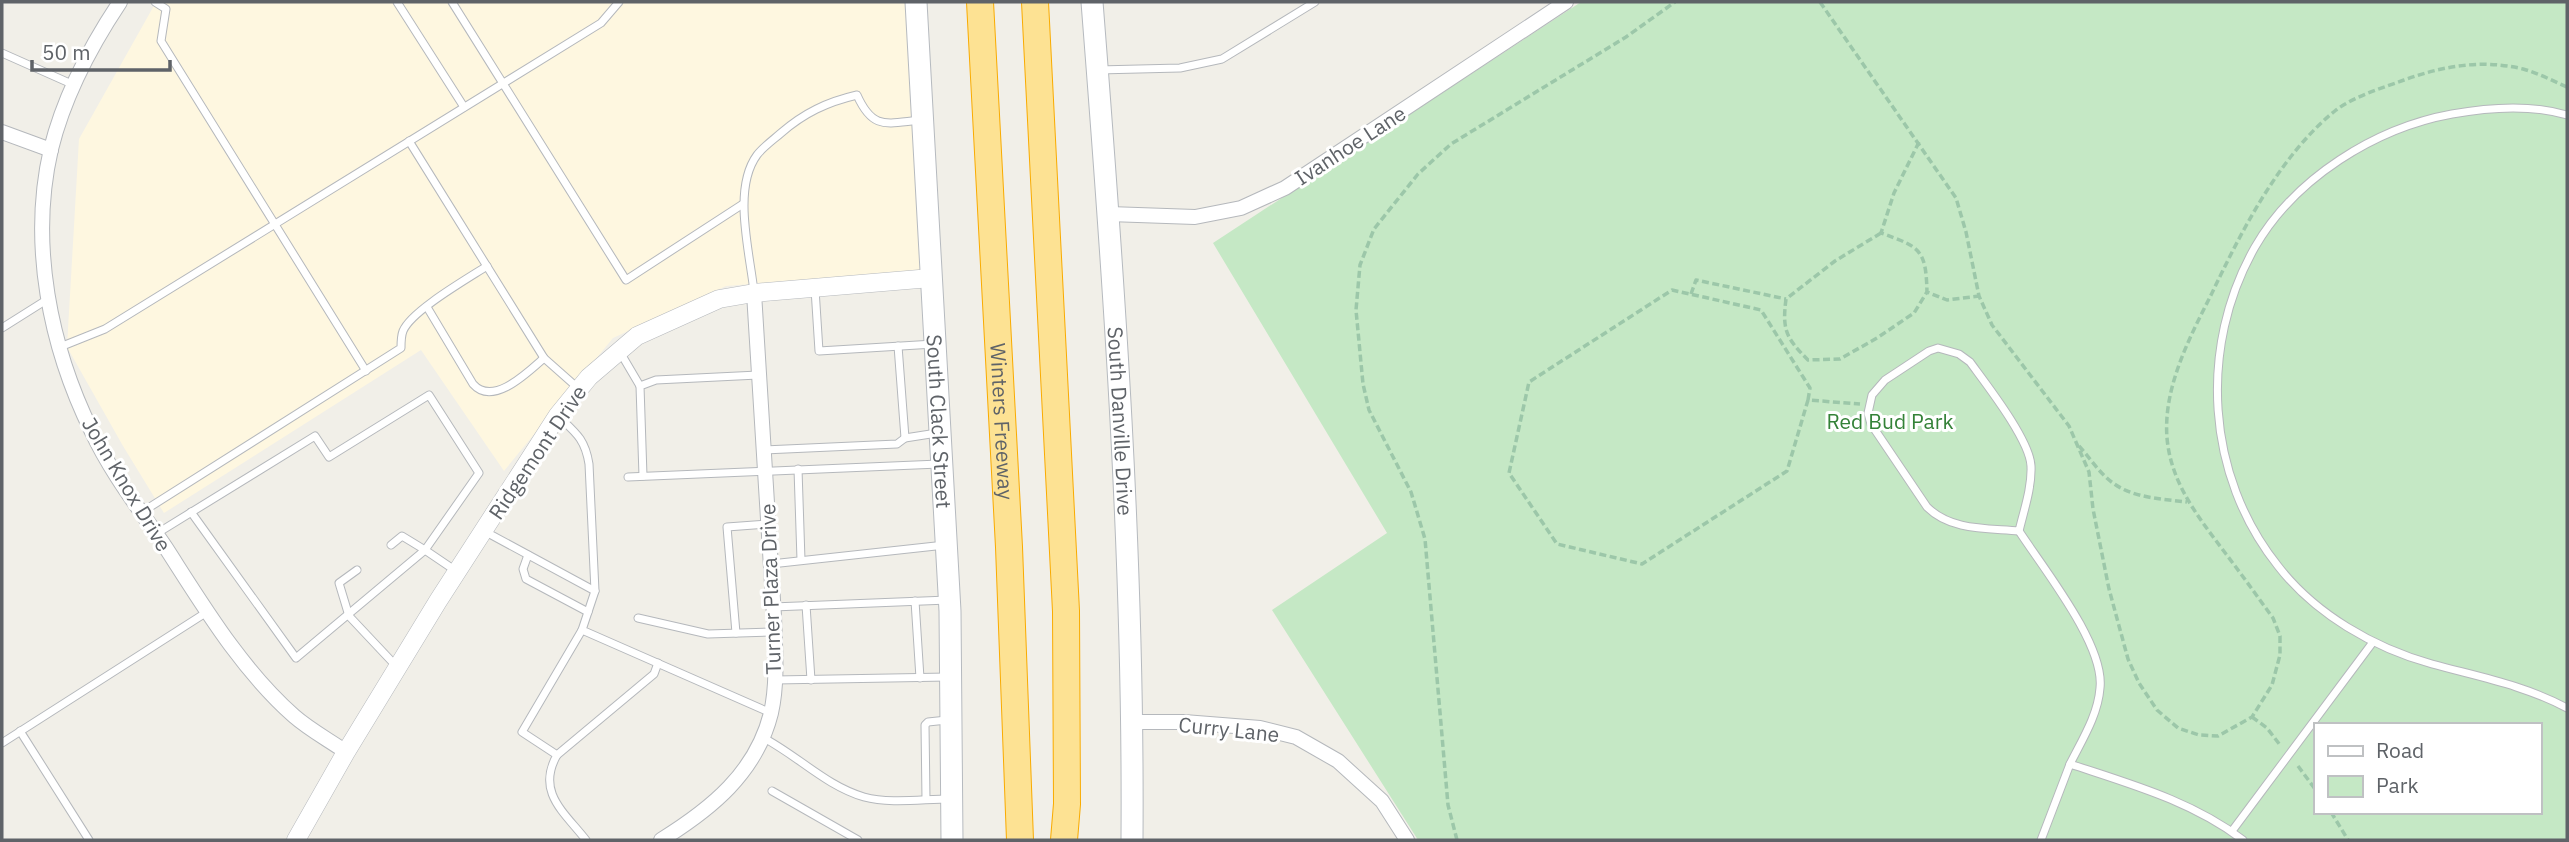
<svg xmlns="http://www.w3.org/2000/svg" width="2569" height="842" font-family="'IBM Plex Sans',sans-serif">
  <style>
    .commercial { fill: #fef7e0 }
    .green { fill: #c5e8c5; fill-rule: evenodd }
    .lines { fill: none; stroke-linecap: round; stroke-linejoin: round }
    .service-casing { stroke: #b5b8bc; stroke-width: 9 }
    .minor-casing { stroke: #b5b8bc; stroke-width: 16 }
    .tertiary-casing { stroke: #b5b8bc; stroke-width: 19 }
    .secondary-casing { stroke: #b6babf; stroke-width: 23 }
    .motorway-casing { stroke: #f9ab00; stroke-width: 28 }
    .path { stroke: #9cc7a9; stroke-width: 3.5; stroke-dasharray: 7 3.5; stroke-linecap: butt }
    .service { stroke: #fff; stroke-width: 7 }
    .minor { stroke: #fff; stroke-width: 14 }
    .tertiary { stroke: #fff; stroke-width: 18 }
    .secondary { stroke: #fff; stroke-width: 21 }
    .motorway { stroke: #fde293; stroke-width: 26 }
    .labels { text-anchor: middle; dominant-baseline: central; stroke-width: 6; stroke-linejoin: round; paint-order: stroke }
    .street-label { font-size: 21px; fill: #5f6368; stroke: #fff }
    .park-label { font-size: 21px; fill: #348238; stroke: #fff }
  </style>
  <rect width="100%" height="100%" fill="#f1efe8"/>
  <path class="commercial" d="M156,2H909L923,270L726,286L613,338L504,471L421,350L164,513L123,446L67,347L79,139Z"/>
  <path class="green" d="M1581,2H2567V840H1418L1272,610L1387,533L1213,243ZM2315,725H2539V812H2315Z"/>
  <g class="lines">
    <defs>
      <g id="service">
        <path d="M155,2L166,9L161,41L366,371"/>
        <path d="M397,2L464,107"/>
        <path d="M452,2L626,280L743,204"/>
        <path d="M2,53L74,85"/>
        <path d="M1098,70L1180,68L1222,59L1315,2"/>
        <path d="M2567,115C2530,104 2490,107 2452,114C2375,128 2295,178 2255,247C2198,347 2206,476 2278,566C2315,614 2374,648 2432,664C2479,677 2524,685 2567,708"/>
        <path d="M409,141L544,358L579,389"/>
        <path d="M815,289L819,351L934,344"/>
        <path d="M754,292C750,253 732,189 757,155C763,147 773,140 781,133C804,113 827,102 857,95C873,131 887,123 921,120"/>
        <path d="M427,307L473,384C493,407 528,372 544,358"/>
        <path d="M2,328L48,299"/>
        <path d="M898,346L905,438L937,433"/>
        <path d="M60,347L105,329L601,23L619,2"/>
        <path d="M1938,348L1959,354L1970,362C1986,384 2030,440 2031,466C2032,487 2024,510 2019,531C1988,528 1951,531 1927,507L1871,424L1868,413L1872,395L1885,380L1929,351Z"/>
        <path d="M620,352L640,386"/>
        <path d="M558,416C576,433 585,439 589,464L595,591L582,630L771,713"/>
        <path d="M764,450L897,444L905,438"/>
        <path d="M798,469L801,560"/>
        <path d="M643,476L640,386L656,380L758,375"/>
        <path d="M628,477L939,464"/>
        <path d="M142,512L401,348C401,343 401,336 403,331C411,311 467,279 487,266"/>
        <path d="M191,512L296,658L425,550L402,536L391,545"/>
        <path d="M484,531L595,591"/>
        <path d="M2019,531C2043,568 2105,645 2100,688C2098,715 2082,740 2070,764"/>
        <path d="M156,534L315,436L329,457L429,395L479,473L425,550L456,571"/>
        <path d="M528,555L523,569L526,579L588,612"/>
        <path d="M771,564L945,545"/>
        <path d="M357,570L339,583L349,616L397,667"/>
        <path d="M915,601L920,678"/>
        <path d="M806,605L811,680"/>
        <path d="M773,607L948,600"/>
        <path d="M638,618L708,634L774,632"/>
        <path d="M582,630L522,732L557,755C536,792 564,812 586,840"/>
        <path d="M736,633L727,527L768,524"/>
        <path d="M775,680L948,677"/>
        <path d="M20,731L89,840"/>
        <path d="M762,737C797,755 826,786 864,797C890,804 923,799 950,799"/>
        <path d="M2,743L207,612"/>
        <path d="M557,755L654,674L658,663"/>
        <path d="M772,791L858,840"/>
        <path d="M926,799L925,725L928,722L947,720"/>
        <path d="M2232,831L2373,642"/>
        <path d="M2041,840L2070,764C2130,784 2192,801 2243,840"/>
      </g>
      <g id="minor">
        <path d="M120,2C90,47 64,96 51,149C29,244 50,347 92,432C111,473 141,511 166,548C204,607 241,669 294,716C310,730 329,740 346,752"/>
        <path d="M2,132L51,150"/>
        <path d="M1109,214L1195,217L1241,208L1285,188L1566,2"/>
        <path d="M1133,722H1184L1260,728L1296,737L1338,761L1382,801L1407,840"/>
        <path d="M661,840C711,809 756,773 771,713C778,682 775,648 774,616L754,293"/>
      </g>
      <path id="tertiary" d="M296,840L346,752L438,601L558,415L589,377L637,336L719,299L754,293L931,278"/>
      <g id="secondary">
        <path id="s1" d="M916,2L950,611L952,840"/>
        <path id="s2" d="M1092,2C1114,281 1134,560 1132,840"/>
      </g>
      <g id="motorway">
        <path id="s3" d="M980,2L1009,547L1020,840"/>
        <path d="M1035,2L1066,611L1067,804L1064,840"/>
      </g>
    </defs>
    <use href="#service" class="service-casing"/>
    <use href="#minor" class="minor-casing"/>
    <use href="#tertiary" class="tertiary-casing"/>
    <use href="#secondary" class="secondary-casing"/>
    <use href="#motorway" class="motorway-casing"/>
    <g class="path">
      <path d="M1820,2L1956,198L1966,232L1979,296L1992,325L2069,426L2089,472L2093,509L2109,589L2128,659L2139,683L2157,710L2178,728L2199,735L2218,736L2252,717L2272,685L2280,655V636L2273,618C2257,596 2242,575 2226,554C2199,518 2171,484 2167,438C2163,387 2190,337 2212,293C2242,230 2280,155 2336,110C2355,96 2382,88 2404,80C2443,66 2482,59 2523,69C2538,73 2553,81 2567,87"/>
      <path d="M1919,142L1894,193L1881,233C1920,247 1926,249 1927,292L1947,300L1979,296"/>
      <path d="M1881,233L1835,261L1786,299C1782,330 1786,338 1808,360L1840,359L1877,338L1914,313L1927,292"/>
      <path d="M1691,294L1696,280L1786,299"/>
      <path d="M1808,400L1810,388L1761,310L1672,290L1529,382L1509,473L1557,544L1642,564L1787,471L1808,400L1860,404"/>
      <path d="M2079,446C2090,458 2100,474 2113,483C2133,498 2162,499 2187,502"/>
      <path d="M2252,717L2267,728L2280,745"/>
      <path d="M2298,766L2315,789"/>
      <path d="M2331,812L2348,840"/>
      <path d="M1457,840L1448,805L1425,539L1411,492L1369,410L1363,384L1356,310L1360,265L1374,229L1418,174L1451,144L1626,37L1675,2"/>
    </g>
    <use href="#service" class="service"/>
    <use href="#minor" class="minor"/>
    <use href="#tertiary" class="tertiary"/>
    <use href="#secondary" class="secondary"/>
    <use href="#motorway" class="motorway"/>
  </g>
  <g class="labels">
    <g class="street-label">
      <text transform="translate(1350 145) rotate(-33)">Ivanhoe Lane</text>
      <text stroke="none"><textPath href="#s1" startOffset="420">South Clack Street</textPath></text>
      <text stroke="none"><textPath href="#s3" startOffset="420">Winters Freeway</textPath></text>
      <text stroke="none"><textPath href="#s2" startOffset="420">South Danville Drive</textPath></text>
      <text transform="translate(537 452) rotate(-56)">Ridgemont Drive</text>
      <text transform="translate(127 484) rotate(59)">John Knox Drive</text>
      <text transform="translate(770 589) rotate(-92)">Turner Plaza Drive</text>
      <text transform="translate(1229 729) rotate(6)">Curry Lane</text>
    </g>
    <g class="park-label">
      <text x="1890" y="421">Red Bud Park</text>
    </g>
  </g>
  <rect width="2569" height="842" fill="none" stroke="#5f6368" stroke-width="7"/>
  <rect x="2314" y="723" width="228" height="91" fill="#ffffff" stroke="#bfc1c3" stroke-width="2"/>
  <rect x="2328" y="746" width="35" height="10" fill="#ffffff" stroke="#bfc1c3" stroke-width="2"/>
  <text x="2376" y="758" font-size="21" fill="#5f6368">Road</text>
  <rect x="2328" y="776" width="35" height="21" fill="#c5e8c5" stroke="#bfc1c3" stroke-width="2"/>
  <text x="2376" y="793" font-size="21" fill="#5f6368">Park</text>
  <path d="M32 60v10h138v-10" fill="none" stroke="#5f6368" stroke-width="3.5"/>
  <text x="42" y="60" font-size="21" fill="#5f6368" stroke="#ffffff" stroke-width="5" paint-order="stroke">50 m</text>
</svg>
